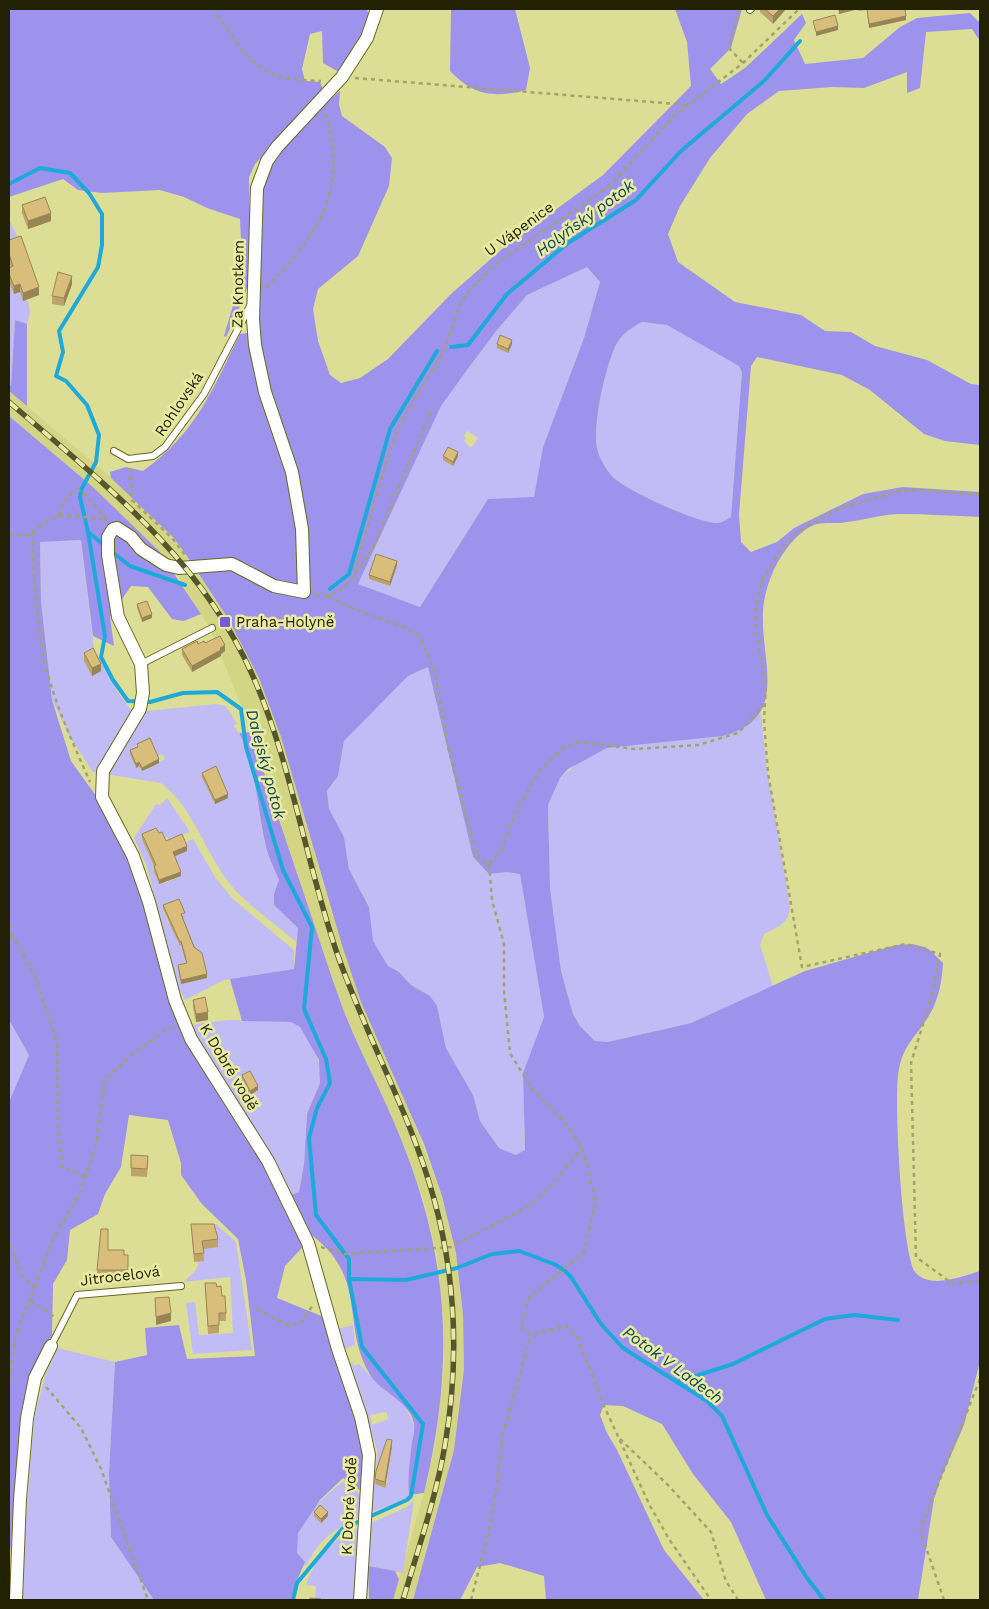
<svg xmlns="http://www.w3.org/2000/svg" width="989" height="1609" font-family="'Work Sans',sans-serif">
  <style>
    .built { fill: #d4d485 }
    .green { fill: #c1bcf5; fill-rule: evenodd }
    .forest { fill: #9d92ec; fill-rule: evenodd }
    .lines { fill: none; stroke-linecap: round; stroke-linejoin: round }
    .stream { stroke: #1daada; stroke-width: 4 }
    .lane-casing { stroke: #696822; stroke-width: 8 }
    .street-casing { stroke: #696822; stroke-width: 14 }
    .path { stroke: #a3a469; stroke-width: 2.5; stroke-dasharray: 4 4; stroke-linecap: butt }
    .lane { stroke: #fff; stroke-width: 6 }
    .street { stroke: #fff; stroke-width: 12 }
    .rail-casing { stroke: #56562d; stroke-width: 5.5 }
    .rail { stroke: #eaeba3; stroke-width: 4; stroke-dasharray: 11; stroke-linecap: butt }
    .wall { fill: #bba36a }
    .shaded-wall { fill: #988556 }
    .building { fill: #d9be7b; stroke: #988556 }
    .poi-dot { fill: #755dd7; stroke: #eaeba3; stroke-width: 2 }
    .labels { text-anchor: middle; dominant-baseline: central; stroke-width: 5; stroke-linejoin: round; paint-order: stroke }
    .street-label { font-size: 15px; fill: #222104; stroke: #eaeba3 }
    .poi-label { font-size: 15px; fill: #222104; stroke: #eaeba3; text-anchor: start }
    .water-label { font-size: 16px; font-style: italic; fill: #0e4458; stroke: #eaeba3 }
  </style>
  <rect width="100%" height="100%" fill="#ddde96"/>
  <path class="built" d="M9,391L107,474L174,538L229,620L259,678L281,737L325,889L442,1196L456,1253L463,1314L464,1369L454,1450L413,1600H393L424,1493L435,1447L444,1368L443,1315L437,1256L424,1201L406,1151L343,1009L274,808L252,732L210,629L176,573L94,488L9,416Z"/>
  <g class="green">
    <path d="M9,219L21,244L9,248Z"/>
    <path d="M587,267L600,282L584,338L543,447L534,498L488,499L420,607L358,584L441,406L467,370L497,330L527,295ZM467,431L478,438L471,448L464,441L466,438L464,436Z"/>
    <path d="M9,282C25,296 35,301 27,324L15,320L11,387L9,384Z"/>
    <path d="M642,322L667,325L740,366L742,372L731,517C727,519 722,523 718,523C698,524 628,491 614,478C608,473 600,459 598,452C591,429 605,369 615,347C621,335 631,328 642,322Z"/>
    <path d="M81,540L94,648L117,691L135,715L97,772H93L70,737L52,700L41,601L40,542Z"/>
    <path d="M428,667L473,857L489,874L507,872L520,874L544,1017L523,1073L525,1151L516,1155L499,1148L480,1121L473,1095L446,1048L437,1006L430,996L411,985L399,972L388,966L372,941L369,906L349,869L344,837L329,809L327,791L338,776L344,741L408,676Z"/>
    <path d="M215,704L226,706L237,724L234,726C259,761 256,808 266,848C269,859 275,870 279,880L274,894V905L298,928L296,942C277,925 253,909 235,890C206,858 196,810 161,783L105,774L147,711ZM162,754L165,759L142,771L139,766L136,767Z"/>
    <path d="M761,713L766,763L790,906C789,923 779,927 764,934L760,945L773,986L691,1023L608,1042L595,1041L580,1026L573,1014L561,971L550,888L548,805L560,778L576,764L607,748L723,736C739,732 750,725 761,713Z"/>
    <path d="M167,798L190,832L169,840L167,837L163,839L151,857L193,839L215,877L233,899L294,950V969L224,980L185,1000L176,983L147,867L134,838L156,804L160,805ZM157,869L180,876L165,883ZM163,909L184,917L168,923Z"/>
    <path d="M9,1020L29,1055L9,1102Z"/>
    <path d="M229,1020L291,1022L300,1027L316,1054L321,1069L320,1083L307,1114L304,1164L299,1192L291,1195L238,1100L190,1029L196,1024Z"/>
    <path d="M212,1224H216L236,1242L252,1350L193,1354L186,1303L195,1302L199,1335L233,1333L230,1277L184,1282L196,1270Z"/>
    <path d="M353,1325L355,1345L344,1349L337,1329Z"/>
    <path d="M58,1348L115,1362L109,1473L111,1537L154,1600H22L21,1583L34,1419L45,1376Z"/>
    <path d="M352,1362L354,1366L359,1364L383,1389L404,1405L414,1424L408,1484L409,1495L407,1499L372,1512V1483L376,1473L377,1449L349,1363ZM386,1412L389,1419L372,1425L370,1415ZM377,1475L388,1479L385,1488L374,1484Z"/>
    <path d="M343,1482L360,1494L362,1517C336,1527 318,1540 306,1566L295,1559C295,1554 293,1548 294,1543C296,1523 328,1492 343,1482Z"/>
    <path d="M414,1500L403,1573L368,1566L371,1523L407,1507Z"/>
    <path d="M360,1529L359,1600H315L316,1586L306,1585C315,1558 332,1538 360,1529Z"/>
  </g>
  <g class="forest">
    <path d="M9,9H366L370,15L352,59L337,71L323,63L322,31L310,34L302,69L305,81L320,82L323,89L255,164L249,177L250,280L242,302L226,337L224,336L234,302L242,262L240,219L207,208L184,197L160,190L102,193L78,190L63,179L9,197Z"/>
    <path d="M451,9H515L530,68L526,90C494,98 474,96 450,71Z"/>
    <path d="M675,9H742L731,48L710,69L721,84L745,68L802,14L806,23L794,40L805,64L863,58L900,27L917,18L970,13L980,23V41L972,29L926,32L920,88L907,93V72L864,88L832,87L779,91L747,114L710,158L680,206L668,234L678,262L735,302L801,315L825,331L851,332L875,346L927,360L971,384L980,385V445L945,441L924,434L870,390L842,375L757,357L751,366L739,515L741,542L751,552L777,542L794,528L863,494L903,487L980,492V517C954,516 927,514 900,514C883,514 865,520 847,522C838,524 827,522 817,524C805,527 792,541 785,551C773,567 764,591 763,611C760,661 791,718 723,736L607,748L568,769L560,778L548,805L550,888L561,971L573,1014L580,1026L595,1041L608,1042L691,1023L805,971L896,945L912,944L925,947L931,951L943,963C942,981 939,998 930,1014C918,1035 904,1043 899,1069C893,1095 902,1254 915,1272C930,1290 963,1276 980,1271V1361L964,1425L941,1478L934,1499L918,1600H766L731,1522L693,1474L662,1424L623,1406L604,1405L600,1415L607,1433L617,1450L664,1550L704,1600H546L544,1576L500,1563L477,1567L460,1600H413L454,1450L464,1369L463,1314L456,1253L442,1196L424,1144L361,1002L342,945L281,737L259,678L229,620L191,562L174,538L111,478L110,472L126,467L143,471C196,433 213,389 240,334L256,332L263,173L312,115L340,91L339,105L342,116L385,147L392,158L389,186L358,256L318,289L313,309L318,341L330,375L341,383L360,378L388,359L451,294L501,250L603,175L691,86L687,42ZM587,267L600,282L584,338L543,447L534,497L488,499L420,607L358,584L441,406L467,370L497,330L527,295ZM642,322L667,325L739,366L742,372L731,517C727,519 722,523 718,523C699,524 628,491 614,478C608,473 600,459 598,452C591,429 605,369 615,347C620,335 631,328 642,322ZM428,667L473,857L489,874L507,872L520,874L544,1017L523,1073L525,1150L516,1155L499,1148L480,1121L473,1095L446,1048L437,1006L430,996L411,985L399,972L388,966L373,941L369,907L349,869L344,837L329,809L327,791L338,776L344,741L408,676Z"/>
    <path d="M15,320L27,324V406L9,391V384L11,386Z"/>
    <path d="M9,416L94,488L159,551L201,614L184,621L172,619L148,587L131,586L110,617L114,646L93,636L81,540L40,542L41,601L52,700L71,761L109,814L133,856L183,1018L291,1195L299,1192L304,1164L307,1114L320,1083L319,1060L300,1027L291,1022L242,1021L230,979L294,969L298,928L274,905V894L279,880C275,870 269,859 266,847C257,809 257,768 239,733L252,732C268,790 288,846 307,903C319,938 330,974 343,1009C362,1057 388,1103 406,1152C451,1269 453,1372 424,1493L409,1495C407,1478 410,1460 412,1442C413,1437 415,1429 414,1423C408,1399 380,1393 369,1373C341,1324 368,1279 313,1236L285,1266L277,1298L329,1319L361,1417L368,1491L357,1489L343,1478L320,1500L298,1533L297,1553L305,1562L295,1585L292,1600H154L111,1537L109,1473L115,1362L147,1355L145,1328L179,1325L187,1359L255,1356L246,1280L238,1239L202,1204L181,1175V1163L168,1120L129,1115L121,1167L105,1194L98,1214L70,1230L67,1260L53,1284L52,1335L29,1375L9,1562V1102L29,1055L9,1020Z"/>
    <path d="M368,1566L395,1571L399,1579L393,1600H369Z"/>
  </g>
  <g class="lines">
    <g class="stream">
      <path d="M9,184L40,168L70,173L89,193L102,214V245L98,267L59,331L63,352L56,376L66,381L87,405L99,435L96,462L81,490L80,497L88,532L105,636L101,657L113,680L128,701L150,702L183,693L217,692L241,709L246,747L283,870L312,927L304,1009L326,1059L330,1083L317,1108L309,1138L316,1215L349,1259V1279L362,1347L423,1424L411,1496L407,1500L371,1516"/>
      <path d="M451,347L468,345L507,294L568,243L636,200L681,151L764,81L800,41"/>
      <path d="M88,532L104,545"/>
      <path d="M111,551L130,566L185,585"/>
      <path d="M330,589L349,574L390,429L437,351"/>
      <path d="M349,1279L406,1280L457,1268L492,1254L519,1251L554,1264L564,1270L571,1277L601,1324L623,1348L707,1401L722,1416L767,1515L807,1578L824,1600"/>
      <path d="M677,1382L733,1364L825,1319L854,1315L898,1320"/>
      <path d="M293,1600L297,1583L342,1529L358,1522"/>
    </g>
    <defs>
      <g id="lane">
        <path d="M750,10L751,9"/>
        <path d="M114,451L128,459L153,456L165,447L204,394L250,306"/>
        <path d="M141,664L212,628"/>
        <path d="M51,1346L77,1295L181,1286"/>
      </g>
      <g id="street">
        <path d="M16,1600L20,1499L27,1418L35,1378L51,1346"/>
        <path d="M360,1600L369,1455L361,1417L338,1349L308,1243L268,1161L191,1039L175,1000L149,902L133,856L102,797L103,771L140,709L143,693L141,664L118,617L108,555V537L113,529L117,528L131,537L141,549L166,565L179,568L232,564L274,586L304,592L302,529L292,472L265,392L255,345L253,319L257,188L267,161L277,147L342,77L367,38L377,9"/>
      </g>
    </defs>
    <use href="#lane" class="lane-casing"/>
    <use href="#street" class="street-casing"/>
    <g class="path">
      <path d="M213,9C227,28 248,64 270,73C285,80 304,80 321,81"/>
      <path d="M739,9L729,48L743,63"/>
      <path d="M355,78L689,105"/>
      <path d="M266,288C318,235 350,189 325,113"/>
      <path d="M130,468L132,500L173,539L185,555"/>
      <path d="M980,495L924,490L900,491L843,507L802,529L783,546L763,579L756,606V632L766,684L764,721L768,773L802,967L906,944L940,954L932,995L911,1063L916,1257L953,1284L980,1280"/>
      <path d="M59,516C64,502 65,493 81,490L106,519"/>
      <path d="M32,533C34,577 36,621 45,663C55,705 73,743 90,782"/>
      <path d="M9,534C37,542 38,521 59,516C70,514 94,519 106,520"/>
      <path d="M355,574L371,551L433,407"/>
      <path d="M316,595C332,598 343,589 353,577L388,456L401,422L444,351L460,304L469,291L497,263L610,186L673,117L743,63L799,9"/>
      <path d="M328,596L354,609L407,628L421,638L435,672L448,747L475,848L479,859L489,864L500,851L518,808L540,770L562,749L577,742L636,749L698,745L738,733L764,705"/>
      <path d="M489,864L492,900L504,944V991L510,1053L530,1086L568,1126L582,1148L596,1201L584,1252L529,1298L521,1327L531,1335L566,1326L578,1339L605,1408L649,1504L669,1539L711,1600"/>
      <path d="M9,925L13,937"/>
      <path d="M9,937H13L35,976L57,1042L58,1127L62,1166L85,1177"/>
      <path d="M9,1245L21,1274L34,1288"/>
      <path d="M321,1247L345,1254L451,1247L529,1206L551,1186L582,1148"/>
      <path d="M30,1301L56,1318"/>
      <path d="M257,1309L287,1325L300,1324L313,1305"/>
      <path d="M9,1379L16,1334L54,1237L78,1197L89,1166L97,1141L105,1080L135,1052L172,1026"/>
      <path d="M46,1387L81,1428L101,1469L148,1600"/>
      <path d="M620,1439L668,1485L711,1532L726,1581L738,1600"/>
      <path d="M471,1600L488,1535L498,1479L502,1437L531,1335"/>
      <path d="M944,1600L920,1530L980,1379"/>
    </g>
    <use href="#lane" class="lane"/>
    <use href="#street" class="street"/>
    <defs>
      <path id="rail" d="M9,402C104,484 199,556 252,674C292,764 306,864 338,956C367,1038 411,1115 434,1199C456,1279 459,1364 445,1445C436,1498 418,1549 403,1600"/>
    </defs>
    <use href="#rail" class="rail-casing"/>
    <use href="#rail" class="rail"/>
  </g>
  <g class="wall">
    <path d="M760,9H786L773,24L760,12Z"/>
    <path d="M838,9H905L906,20L869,28L867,10L859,11L858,9L839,14Z"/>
    <path d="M22,205L51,221L28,229L22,213Z"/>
    <path d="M9,240L39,295L23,301L20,292L14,294L9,282V268L11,267L9,262Z"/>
    <path d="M72,284L64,306L52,304V296Z"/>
    <path d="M497,344H512L508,353L497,348Z"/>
    <path d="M443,456H458L453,466L443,460Z"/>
    <path d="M397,565L390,586L369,579V575Z"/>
    <path d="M137,604L152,618L142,622L137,608Z"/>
    <path d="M205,643L225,651L221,654V656L192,672L182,655V649L198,644Z"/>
    <path d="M84,653L101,671L92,676L84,661Z"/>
    <path d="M137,744L159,763L142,771L139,766L136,768L130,754V750L137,747Z"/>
    <path d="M202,773L228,798L215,804L202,777Z"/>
    <path d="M159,833L166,841L187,851L174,856L181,876L159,884L154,871V866L142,839V834Z"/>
    <path d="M163,905L185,917L183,918L207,978L181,984L178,969V965L186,963L181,945L180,946L163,909Z"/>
    <path d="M193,1000L208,1020L196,1022L193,1008Z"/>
    <path d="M242,1075L258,1090L250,1095L242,1079Z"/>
    <path d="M148,1164L147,1177L131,1176V1168Z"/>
    <path d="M191,1224L218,1239V1247L203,1249L204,1261L194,1262Z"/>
    <path d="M108,1250L124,1255L128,1270V1278H97V1270Z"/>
    <path d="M205,1283L217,1287L222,1296L226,1313V1321H219V1333L208,1334Z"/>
    <path d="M392,1446L385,1488L375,1484L376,1471Z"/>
    <path d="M314,1512L328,1516L321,1523L314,1516Z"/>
  </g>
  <g class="shaded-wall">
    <path d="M780,9H786L773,24V16Z"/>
    <path d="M843,9H858L839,14V10Z"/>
    <path d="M906,16V20L869,28V24Z"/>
    <path d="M838,26V30L816,36V32Z"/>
    <path d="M51,213V221L28,229V221Z"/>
    <path d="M72,276V284L64,306V298Z"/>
    <path d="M20,284V292L14,294V286Z"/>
    <path d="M39,287V295L23,301V293Z"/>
    <path d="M512,340V344L508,353V349Z"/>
    <path d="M458,452V456L453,466V462Z"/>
    <path d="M397,561V565L390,586V582Z"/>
    <path d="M152,614V618L142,622V618Z"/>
    <path d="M225,645V651L221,654V656L192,672V666Z"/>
    <path d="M101,664V671L92,676V668Z"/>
    <path d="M159,759V763L142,771V768Z"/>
    <path d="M139,762V766L136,768V764Z"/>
    <path d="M228,794V798L215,804V800Z"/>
    <path d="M187,846V851L173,857V852Z"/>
    <path d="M181,872V876L159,884V880Z"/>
    <path d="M207,974V978L181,984V980Z"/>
    <path d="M208,1012V1020L196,1022V1014Z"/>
    <path d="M258,1086V1090L250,1095V1091Z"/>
    <path d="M171,1313V1321L156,1325V1317Z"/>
    <path d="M392,1440V1446L385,1488V1482Z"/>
    <path d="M328,1512V1516L321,1523V1519Z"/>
  </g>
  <g class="building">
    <path d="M765,9H780L773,16Z"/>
    <path d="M867,9H905L906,16L869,24Z"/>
    <path d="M835,15L838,26L816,32L813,21Z"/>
    <path d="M45,197L51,213L28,221L22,205Z"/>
    <path d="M21,236L39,287L23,293L20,284L14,286L9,274V268L13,266L9,254V240Z"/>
    <path d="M58,272L72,276L64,298L52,296Z"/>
    <path d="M500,335L512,340L508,349L497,344Z"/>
    <path d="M448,447L458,452L453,462L443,456Z"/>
    <path d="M376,554L397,561L390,582L369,575Z"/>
    <path d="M147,601L152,614L142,618L137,604Z"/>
    <path d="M220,636L225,645L220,648L221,650L192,666L182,649L197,641L198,644L204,641L205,643Z"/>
    <path d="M93,648L101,664L92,668L84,653Z"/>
    <path d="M150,738L159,759L142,768L139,762L136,764L130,750L138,747L137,744Z"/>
    <path d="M216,766L228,794L215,800L202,773Z"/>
    <path d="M156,828L159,833L162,832L166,841L182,834L187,846L173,852L181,872L159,880L154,866L156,865L142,834Z"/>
    <path d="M179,899L185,913L181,914L194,947L202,953L207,974L181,980L178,965L187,963L181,941L180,942L163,905Z"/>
    <path d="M205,997L208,1012L196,1014L193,1000Z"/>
    <path d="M250,1071L258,1086L250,1091L242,1075Z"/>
    <path d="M131,1155L148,1156L147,1169L131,1168Z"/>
    <path d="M191,1224H214L218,1239L202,1241L204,1253L194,1254Z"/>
    <path d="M101,1229H108V1250H124V1255H128V1270H97Z"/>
    <path d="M205,1283H216L217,1287L221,1286L222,1296H225L226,1313H219V1325L208,1326Z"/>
    <path d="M169,1297L171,1313L156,1317L155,1298Z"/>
    <path d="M387,1439L392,1440L385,1482L375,1479L376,1471Z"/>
    <path d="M320,1505L328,1512L321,1519L314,1512Z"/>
    <path d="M310,1598L321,1599V1600H310Z"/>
  </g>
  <rect class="poi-dot" x="219" y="616" width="12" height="12" rx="2.5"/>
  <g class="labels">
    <g class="street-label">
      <text transform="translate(519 229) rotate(-36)">U Vápenice</text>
      <text transform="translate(238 284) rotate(-89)">Za Knotkem</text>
      <text transform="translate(179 404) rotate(-56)">Rohlovská</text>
      <text transform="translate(229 1067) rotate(59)">K Dobré vodě</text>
      <text transform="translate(120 1276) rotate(-7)">Jitrocelová</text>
      <text transform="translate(349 1506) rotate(-87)">K Dobré vodě</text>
    </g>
    <g class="poi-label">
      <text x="236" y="622">Praha-Holyně</text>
    </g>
    <g class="water-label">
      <text transform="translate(585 218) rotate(-36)">Holyňský potok</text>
      <text transform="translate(266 764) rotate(75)">Dalejský potok</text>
      <text transform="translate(673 1365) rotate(36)">Potok V Ladech</text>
    </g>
  </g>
  <rect width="989" height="1609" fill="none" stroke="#222104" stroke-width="20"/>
</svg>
